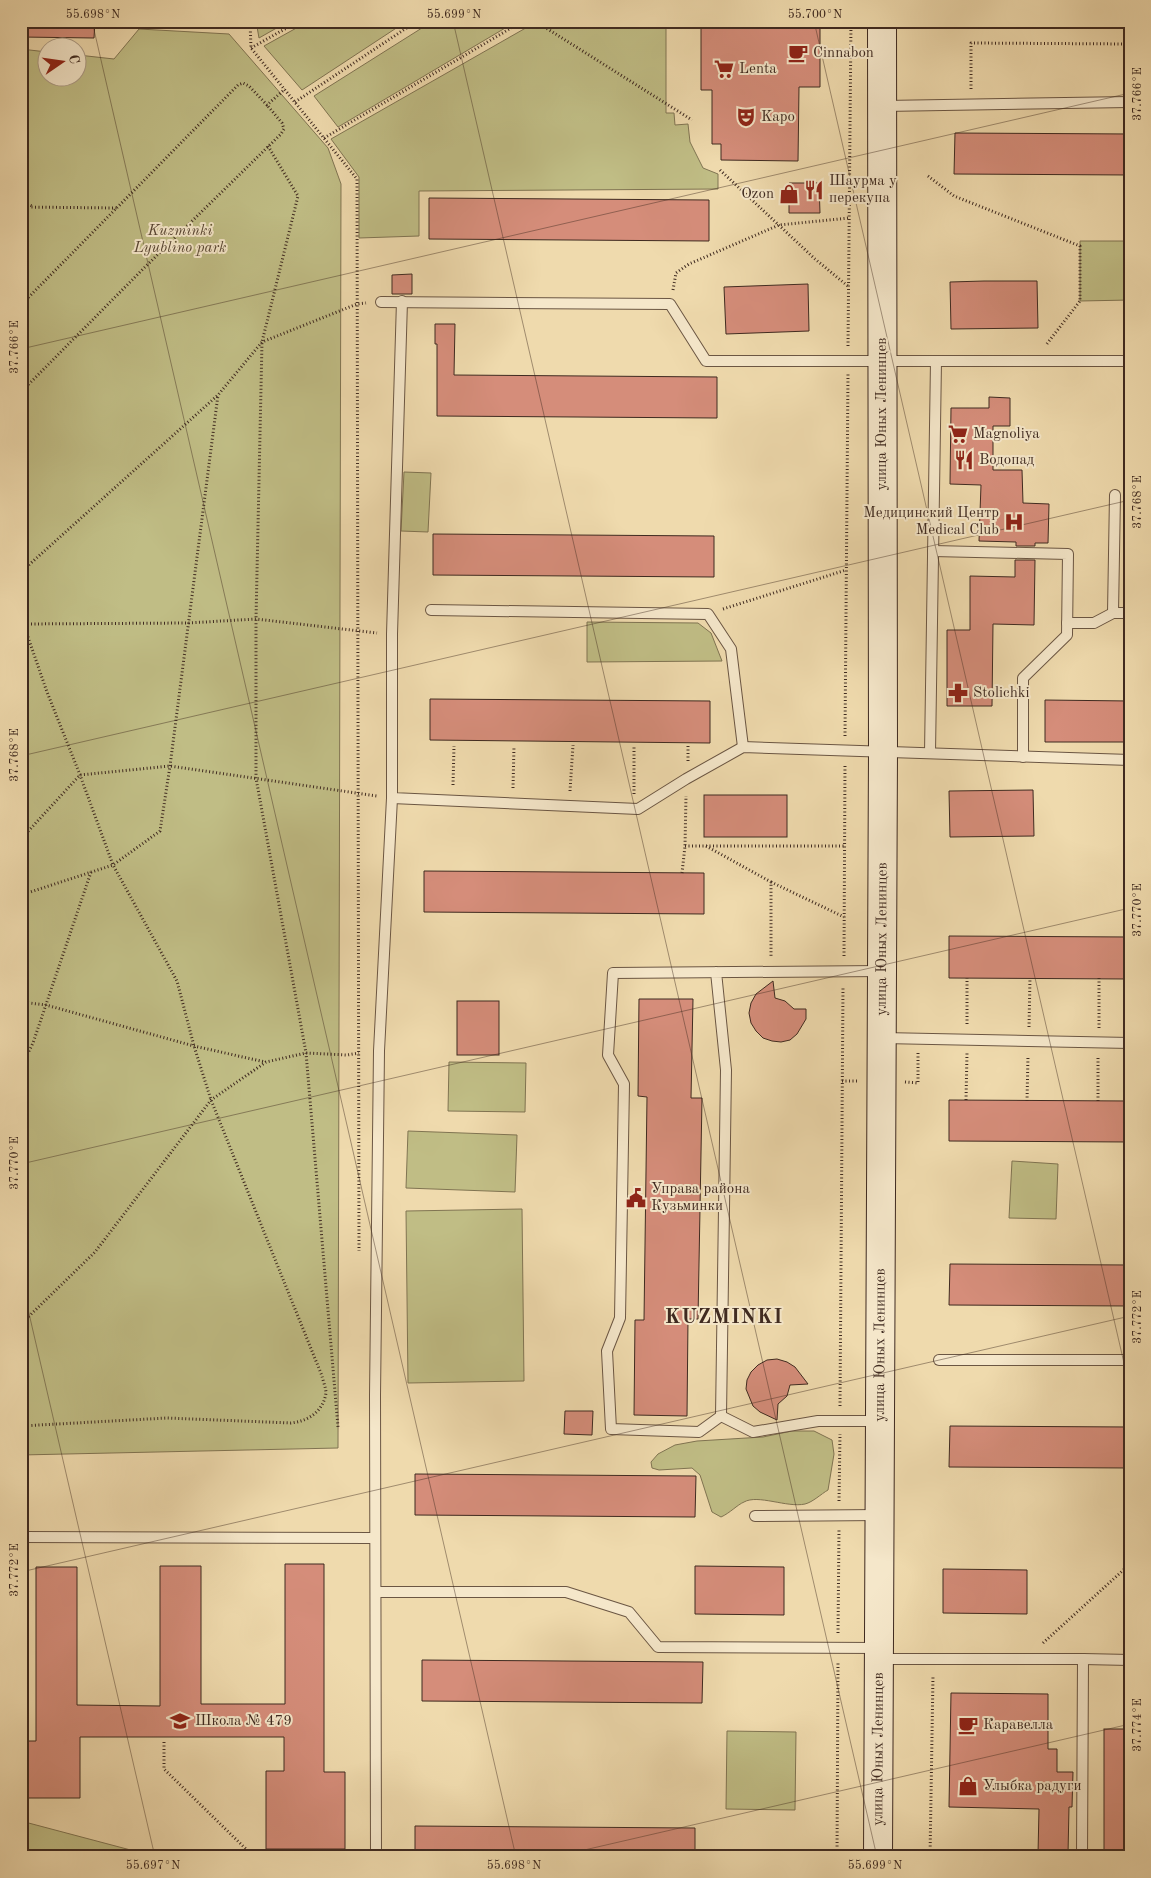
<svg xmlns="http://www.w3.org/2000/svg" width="1151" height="1878" font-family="'Old Standard TT',serif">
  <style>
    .green { fill: #c0bd85; stroke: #807452 }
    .building { fill: #d58d7a; stroke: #3f2a20 }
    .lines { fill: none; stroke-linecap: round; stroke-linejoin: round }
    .lane-casing { stroke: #6b5643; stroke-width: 12 }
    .secondary-casing { stroke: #3f2a20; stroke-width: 30 }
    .path { stroke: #3f2a20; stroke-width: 3; stroke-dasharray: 1 2.5; stroke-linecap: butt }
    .lane { stroke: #f5e7ca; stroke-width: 10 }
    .secondary { stroke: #f5e7ca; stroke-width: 28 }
    .ticks { fill: none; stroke: #3f2a20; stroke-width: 1; stroke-opacity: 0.45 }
    .labels { text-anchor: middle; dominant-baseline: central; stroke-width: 4; stroke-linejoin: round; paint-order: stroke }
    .poi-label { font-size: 15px; fill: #3f2a20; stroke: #f5e7ca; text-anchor: start }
    .park-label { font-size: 15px; font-style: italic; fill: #594734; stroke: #f5e7ca }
    .street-label { font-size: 15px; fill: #3f2a20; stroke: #f5e7ca }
    .district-label { font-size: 20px; font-weight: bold; letter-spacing: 1px; fill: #3f2a20; stroke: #f5e7ca }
    .neatline { fill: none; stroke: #3f2a20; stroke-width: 2 }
    .ticks-label { font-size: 12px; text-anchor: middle; fill: #3f2a20 }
  </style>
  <rect width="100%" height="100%" fill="#efdaad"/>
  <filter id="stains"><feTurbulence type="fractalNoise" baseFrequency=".004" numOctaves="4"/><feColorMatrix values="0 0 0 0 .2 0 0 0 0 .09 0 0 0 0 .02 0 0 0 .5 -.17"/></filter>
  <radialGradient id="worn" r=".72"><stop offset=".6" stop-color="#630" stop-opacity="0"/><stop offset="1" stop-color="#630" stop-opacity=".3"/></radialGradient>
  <g class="green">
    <path d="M256,21H289L259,38Z"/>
    <path d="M309,21H407L302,90L264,46Z"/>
    <path d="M433,21H517L338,127L314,96Z"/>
    <path d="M538,21H666V113H674L675,125L688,124L690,142L703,168L718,174V189L419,191V236L359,238V177L331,139Z"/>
    <path d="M139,29L229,34L328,148L341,184L338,1448L21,1455V49L47,52L48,78H78V55L114,59Z"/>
    <path d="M1080,241H1130V300L1080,301Z"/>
    <path d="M404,472L431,473L428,532L401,531Z"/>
    <path d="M587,622L698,623L711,633L722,661L587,662Z"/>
    <path d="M449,1062L526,1063L525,1112L448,1111Z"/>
    <path d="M408,1131L517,1135L515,1192L406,1188Z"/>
    <path d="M1012,1161L1058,1164L1056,1219L1009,1218Z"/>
    <path d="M522,1209L524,1381L408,1383L406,1211Z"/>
    <path d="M792,1431H814L832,1440L834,1454L828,1490C821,1494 813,1502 805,1504C787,1508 758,1494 744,1502C737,1505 730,1513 721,1517L712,1512L700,1475L692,1468L659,1470L652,1468L651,1462L658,1454L675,1445L697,1441L763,1437Z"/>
    <path d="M727,1731L796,1732L795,1810L726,1809Z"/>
    <path d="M21,1821L157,1857H21Z"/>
    <rect x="261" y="1854" width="94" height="3"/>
  </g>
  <g class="building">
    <path d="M21,21H95L94,38L21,37Z"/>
    <path d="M701,21H820V87H799L798,161L721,160V144H712V90H701Z"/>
    <path d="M955,133L1130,134V175L954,174Z"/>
    <path d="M789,183H819L820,213H789Z"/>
    <path d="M429,198L709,200V241L429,239Z"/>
    <path d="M412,274V294H392V275Z"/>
    <path d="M984,281H1037L1038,328L951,329L950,282Z"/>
    <path d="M808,284L809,331L726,334L724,287Z"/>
    <path d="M435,324H455L454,375L717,377V418L437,416V344H435Z"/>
    <path d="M989,397L1010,398V426H993V470H1022L1023,503L1049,504L1048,543H1035V546H1016V542L979,541L981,485L950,484L951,408H989Z"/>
    <path d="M433,534L714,536V577L433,575Z"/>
    <path d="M1015,560H1035L1034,625L993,624L992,706H947V630H970V576L1015,577Z"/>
    <path d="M430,699L710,701V743L430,740Z"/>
    <path d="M1045,700L1130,701V742H1045Z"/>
    <path d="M1033,790L1034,836L950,837L949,791Z"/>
    <rect x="704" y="795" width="83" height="42"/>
    <path d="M424,871L704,873V914L424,912Z"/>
    <path d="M949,936L1130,937V979L949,978Z"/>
    <path d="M773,981L775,998L785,1001L794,1009H806V1019L797,1034L790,1040L781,1042L772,1041L763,1038L756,1031L751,1023L749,1013L751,1003L756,994Z"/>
    <path d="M639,999H693L691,1098H702L698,1319H688L687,1416L634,1415L635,1320H644L647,1097L638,1096Z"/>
    <rect x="457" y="1001" width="42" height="54"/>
    <path d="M949,1100L1130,1101V1142L949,1141Z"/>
    <path d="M950,1264L1130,1265V1306L949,1305Z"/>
    <path d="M777,1359L787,1362L795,1367L808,1384L790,1385L787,1396L778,1404L777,1420L760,1412L753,1406L746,1389L747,1380L751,1372L758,1365L767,1360Z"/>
    <path d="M565,1411H593L592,1435L564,1434Z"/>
    <path d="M950,1426L1130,1427V1468L949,1467Z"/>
    <path d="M415,1474L696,1476L695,1517L415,1515Z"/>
    <path d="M285,1564H324V1772H345V1849H266V1771H284V1737H80V1798H21V1741H36V1567H77V1705L160,1706V1566H201V1704H285Z"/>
    <path d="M695,1566L784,1567V1615L695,1614Z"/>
    <path d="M943,1569L1027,1570V1614L943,1613Z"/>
    <path d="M422,1660L703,1662L702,1703L422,1701Z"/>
    <path d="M951,1693L1048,1694V1749H1057V1772H1073L1072,1807H1069L1068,1854H1038L1039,1809L949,1807Z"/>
    <rect x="1104" y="1729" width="26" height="128"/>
    <path d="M415,1826L695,1828V1857H415Z"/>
  </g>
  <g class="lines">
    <defs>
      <g id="lane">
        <path d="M884,106L1130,102"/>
        <path d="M402,301L392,634V798L638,809L686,779L743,747L1130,760"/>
        <path d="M381,302L670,304L706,361H1130"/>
        <path d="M933,551L1068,554L1067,635L1023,678V757"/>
        <path d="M431,610L708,614L731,649L743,747"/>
        <path d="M1113,613L1115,495"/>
        <path d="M1067,623H1094L1113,613H1130"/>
        <path d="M930,753L936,361"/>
        <path d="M716,972L726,1070L721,1416L699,1432L611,1429L607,1351L620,1318L624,1084L608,1055L613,973L881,971"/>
        <path d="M883,1038L1130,1043"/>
        <path d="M939,1360H1130"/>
        <path d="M721,1416L753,1432L818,1421H880"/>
        <path d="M755,1516L879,1515"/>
        <path d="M21,1537L375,1538"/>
        <path d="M376,1592H566L629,1612L658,1647L878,1648"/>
        <path d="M880,1659H1083L1082,1857"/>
        <path d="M1083,1659L1130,1660"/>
        <path d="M376,1857L375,1396L379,1051L392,798"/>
      </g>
      <g id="secondary">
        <path id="s1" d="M878,1857L883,752L882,21"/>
      </g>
    </defs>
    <use href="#lane" class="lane-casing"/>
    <use href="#secondary" class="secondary-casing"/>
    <g class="path">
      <path d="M250,21L251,48L357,179L359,1251"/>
      <path d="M535,21L692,120"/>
      <path d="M251,48L299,21"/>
      <path d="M971,89V43L1130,44"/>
      <path d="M295,102L417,21"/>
      <path d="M324,138L523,21"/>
      <path d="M268,146L298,196L262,342L256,619V778L306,1053L338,1427"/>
      <path d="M720,170L815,259L849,287"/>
      <path d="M928,176L954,196L1080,246V301L1046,345"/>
      <path d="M21,201L32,206"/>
      <path d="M21,207L117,208"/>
      <path d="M673,290L676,273L689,264L779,225L849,218"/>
      <path d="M21,305L238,85L243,83L249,86L267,105L285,89"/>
      <path d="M848,346L851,21"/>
      <path d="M21,392L142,270L281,134L284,129L282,123L267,105"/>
      <path d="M21,572L218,395L262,342L357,304L366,303"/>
      <path d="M723,609L846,570"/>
      <path d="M21,617L47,692L80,775L113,865L177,981L194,1046L211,1100L322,1376C323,1381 326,1388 326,1393C323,1412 308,1421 291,1423L167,1418L21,1426"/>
      <path d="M24,624L188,623L256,619L377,633"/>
      <path d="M845,736L848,374"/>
      <path d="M688,746V762"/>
      <path d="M453,785L454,746"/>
      <path d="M513,788L514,746"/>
      <path d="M570,791L573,745"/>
      <path d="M634,794V747"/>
      <path d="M21,839L80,775L170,766L377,796"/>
      <path d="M685,846H844"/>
      <path d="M706,846L771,882V957"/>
      <path d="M682,873L685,846L686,796"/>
      <path d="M771,882L844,917"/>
      <path d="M21,895L113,865L160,831L170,766L218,395"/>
      <path d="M844,956L845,764"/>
      <path d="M21,1002L46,1005L194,1046L265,1062"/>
      <path d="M967,1024V978"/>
      <path d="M1029,1027L1030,978"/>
      <path d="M1099,1028V978"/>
      <path d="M21,1067L33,1043L91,872"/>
      <path d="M842,1081H858"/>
      <path d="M905,1082L918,1083V1053"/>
      <path d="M966,1100L967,1053"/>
      <path d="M1027,1101L1028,1056"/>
      <path d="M1098,1101V1056"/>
      <path d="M21,1324L95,1252L211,1100L266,1062L306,1053L347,1055L359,1053"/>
      <path d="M840,1406L843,987"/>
      <path d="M839,1501L840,1434"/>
      <path d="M838,1633L839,1529"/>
      <path d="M1043,1643L1130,1564"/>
      <path d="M164,1742V1769L248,1851L361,1852"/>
      <path d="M837,1857L838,1662"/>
      <path d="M930,1857L933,1675"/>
    </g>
    <use href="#lane" class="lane"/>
    <use href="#secondary" class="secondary"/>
  </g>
  <path class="ticks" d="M92,21L516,1857M453,21L877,1857M814,21L1130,1389M21,349L1130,93M21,756L1130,500M21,1164L1130,908M21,1279L155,1857M21,1572L1130,1316M554,1857L1130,1724"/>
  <defs>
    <symbol id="cafe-bare" viewBox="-9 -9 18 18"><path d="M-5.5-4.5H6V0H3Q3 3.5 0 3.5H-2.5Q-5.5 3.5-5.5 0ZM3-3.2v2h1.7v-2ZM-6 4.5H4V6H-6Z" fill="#8f2418" stroke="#f5e7ca" stroke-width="2.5" paint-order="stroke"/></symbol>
    <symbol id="supermarket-bare" viewBox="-9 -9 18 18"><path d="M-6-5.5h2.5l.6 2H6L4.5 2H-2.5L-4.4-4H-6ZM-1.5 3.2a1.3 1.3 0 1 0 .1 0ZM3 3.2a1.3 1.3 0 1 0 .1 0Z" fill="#8f2418" stroke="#f5e7ca" stroke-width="2.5" paint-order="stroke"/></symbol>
    <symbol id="theatre-bare" viewBox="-9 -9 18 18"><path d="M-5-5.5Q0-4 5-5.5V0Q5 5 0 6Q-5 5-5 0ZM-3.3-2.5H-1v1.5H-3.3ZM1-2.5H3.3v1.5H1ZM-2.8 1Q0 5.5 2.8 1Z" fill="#8f2418" stroke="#f5e7ca" stroke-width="2.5" paint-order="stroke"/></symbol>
    <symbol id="restaurant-bare" viewBox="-9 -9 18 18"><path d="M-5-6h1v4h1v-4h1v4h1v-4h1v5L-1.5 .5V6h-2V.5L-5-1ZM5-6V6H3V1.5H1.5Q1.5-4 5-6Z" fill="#8f2418" stroke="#f5e7ca" stroke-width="2.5" paint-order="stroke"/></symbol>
    <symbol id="shop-bare" viewBox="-9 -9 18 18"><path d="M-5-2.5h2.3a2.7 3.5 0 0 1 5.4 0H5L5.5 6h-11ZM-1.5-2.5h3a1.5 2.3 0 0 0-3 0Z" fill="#8f2418" stroke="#f5e7ca" stroke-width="2.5" paint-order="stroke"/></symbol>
    <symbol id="hospital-bare" viewBox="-9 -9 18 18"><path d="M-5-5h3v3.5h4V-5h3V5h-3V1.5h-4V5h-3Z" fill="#8f2418" stroke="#f5e7ca" stroke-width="2.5" paint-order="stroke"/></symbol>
    <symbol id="pharmacy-bare" viewBox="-9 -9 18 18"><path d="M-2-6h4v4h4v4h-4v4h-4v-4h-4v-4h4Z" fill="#8f2418" stroke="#f5e7ca" stroke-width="2.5" paint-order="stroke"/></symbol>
    <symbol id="civic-bare" viewBox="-9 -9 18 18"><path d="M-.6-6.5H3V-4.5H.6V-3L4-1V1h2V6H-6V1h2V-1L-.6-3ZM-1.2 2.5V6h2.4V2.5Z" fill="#8f2418" stroke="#f5e7ca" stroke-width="2.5" paint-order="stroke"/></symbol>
    <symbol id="school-bare" viewBox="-9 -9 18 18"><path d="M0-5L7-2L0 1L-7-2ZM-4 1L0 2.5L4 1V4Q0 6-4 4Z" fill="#8f2418" stroke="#f5e7ca" stroke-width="2.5" paint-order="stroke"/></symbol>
  </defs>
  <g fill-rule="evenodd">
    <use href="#cafe-bare" x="784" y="39" width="28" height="28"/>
    <use href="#supermarket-bare" x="710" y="55" width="28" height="28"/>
    <use href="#theatre-bare" x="732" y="103" width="28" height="28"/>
    <use href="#restaurant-bare" x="800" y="176" width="28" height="28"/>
    <use href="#shop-bare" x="775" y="180" width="28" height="28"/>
    <use href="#supermarket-bare" x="944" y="420" width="28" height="28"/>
    <use href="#restaurant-bare" x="950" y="446" width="28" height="28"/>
    <use href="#hospital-bare" x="1000" y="508" width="28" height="28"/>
    <use href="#pharmacy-bare" x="944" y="679" width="28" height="28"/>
    <use href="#civic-bare" x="622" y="1184" width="28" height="28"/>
    <use href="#school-bare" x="166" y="1707" width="28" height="28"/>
    <use href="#cafe-bare" x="954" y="1711" width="28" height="28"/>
    <use href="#shop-bare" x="954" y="1772" width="28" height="28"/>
  </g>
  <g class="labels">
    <g class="poi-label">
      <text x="813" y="53">Cinnabon</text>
      <text x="739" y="69">Lenta</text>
      <text x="761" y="117">Kapo</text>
      <text x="829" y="181">Шаурма у<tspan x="829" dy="17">перекупа</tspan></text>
      <text x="774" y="194" text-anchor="end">Ozon</text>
      <text x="973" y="434">Magnoliya</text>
      <text x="979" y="460">Водопад</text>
      <text x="999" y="513" text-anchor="end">Медицинский Центр<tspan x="999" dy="17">Medical Club</tspan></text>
      <text x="973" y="693">Stolichki</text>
      <text x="651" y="1189">Управа района<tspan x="651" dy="17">Кузьминки</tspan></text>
      <text x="195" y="1721">Школа № 479</text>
      <text x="983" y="1725">Каравелла</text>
      <text x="983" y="1786">Улыбка радуги</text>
    </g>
    <g class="park-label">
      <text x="180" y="231">Kuzminki<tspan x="180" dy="17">Lyublino park</tspan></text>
    </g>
    <g class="street-label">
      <text transform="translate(882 414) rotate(-90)">улица Юных Ленинцев</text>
      <text stroke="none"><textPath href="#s1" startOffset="918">улица Юных Ленинцев</textPath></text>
      <text stroke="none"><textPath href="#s1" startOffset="512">улица Юных Ленинцев</textPath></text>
      <text stroke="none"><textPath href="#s1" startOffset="108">улица Юных Ленинцев</textPath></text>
    </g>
    <g class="district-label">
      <text x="724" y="1318">KUZMINKI</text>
    </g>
  </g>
  <rect width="1151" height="1878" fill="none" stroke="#efdaad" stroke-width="55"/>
  <g transform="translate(62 62) rotate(77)"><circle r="24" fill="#f5e7ca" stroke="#ac9b86"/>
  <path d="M0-4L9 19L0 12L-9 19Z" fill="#8f2418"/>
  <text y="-8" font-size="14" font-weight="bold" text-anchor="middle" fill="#3f2a20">С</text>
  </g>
  <rect x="28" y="28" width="1096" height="1822" class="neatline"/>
  <g class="ticks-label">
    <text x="93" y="18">55.698°N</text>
    <text x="454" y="18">55.699°N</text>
    <text x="815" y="18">55.700°N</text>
    <text transform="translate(1137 94) rotate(-90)" y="4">37.766°E</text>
    <text transform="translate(14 347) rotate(-90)" y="4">37.766°E</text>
    <text transform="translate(1137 502) rotate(-90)" y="4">37.768°E</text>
    <text transform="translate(14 755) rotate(-90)" y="4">37.768°E</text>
    <text transform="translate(1137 910) rotate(-90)" y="4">37.770°E</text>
    <text transform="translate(14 1163) rotate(-90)" y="4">37.770°E</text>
    <text transform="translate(1137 1317) rotate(-90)" y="4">37.772°E</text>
    <text transform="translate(14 1570) rotate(-90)" y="4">37.772°E</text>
    <text transform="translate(1137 1725) rotate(-90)" y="4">37.774°E</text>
    <text x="153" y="1869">55.697°N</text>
    <text x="514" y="1869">55.698°N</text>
    <text x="875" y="1869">55.699°N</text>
  </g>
  <rect width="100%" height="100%" filter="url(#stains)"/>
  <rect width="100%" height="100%" fill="url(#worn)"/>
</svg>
